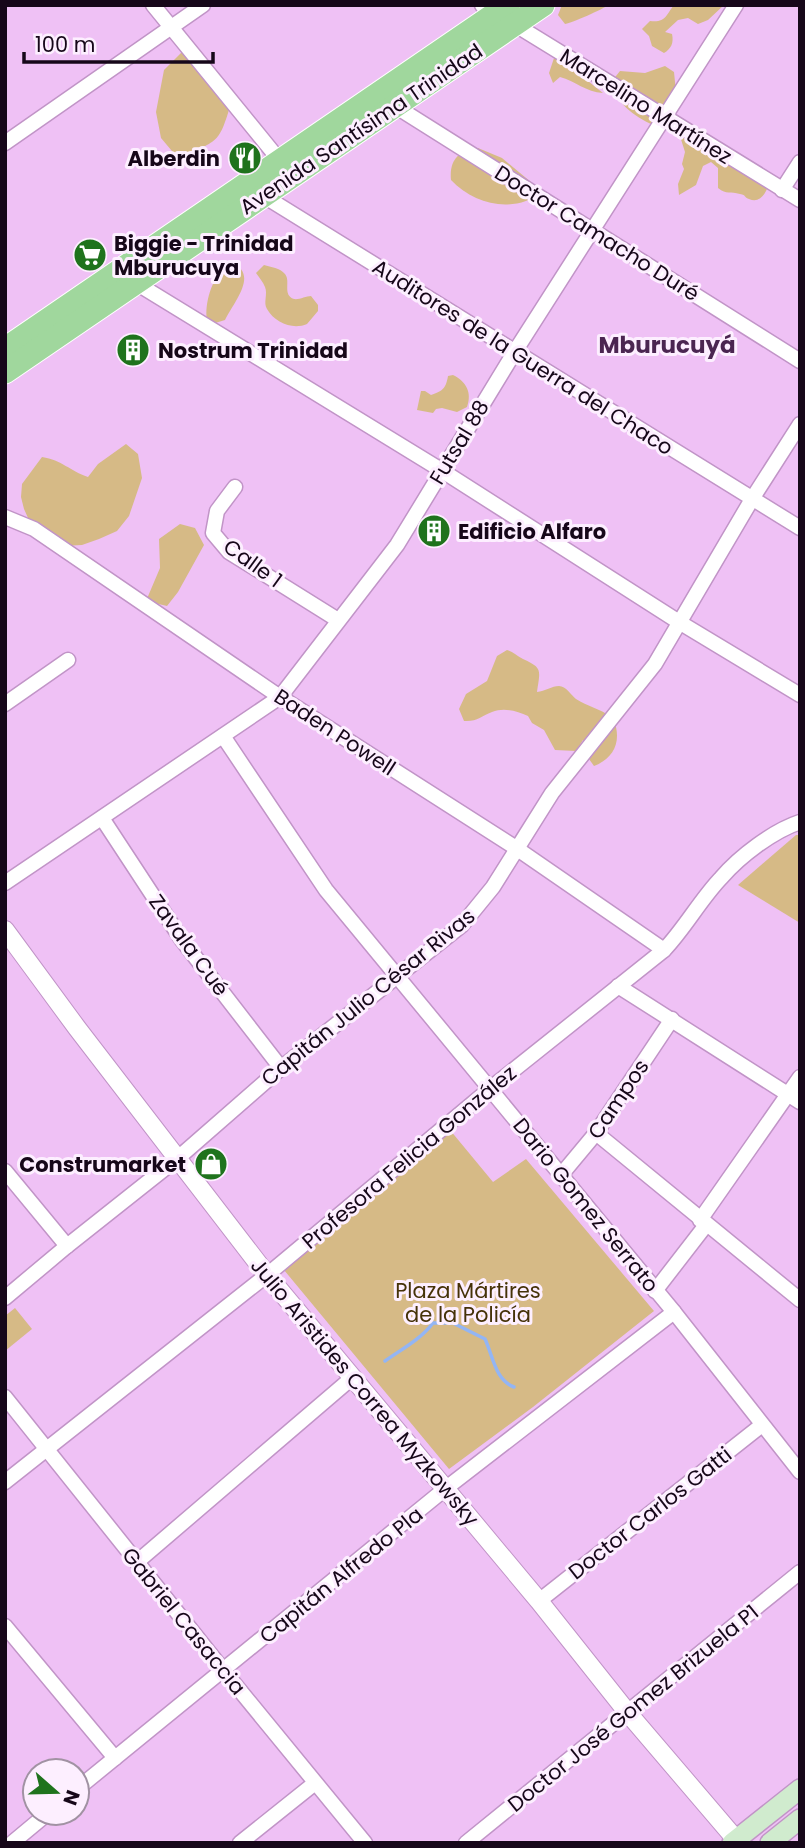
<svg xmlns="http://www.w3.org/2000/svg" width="805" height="1848" font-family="Poppins,sans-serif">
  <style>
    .green { fill: #d6ba86 }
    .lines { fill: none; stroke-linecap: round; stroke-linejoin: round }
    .stream { stroke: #93b5f4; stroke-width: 3.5 }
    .minor-casing { stroke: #c194c7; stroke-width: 17 }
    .tertiary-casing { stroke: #c194c7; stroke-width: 20 }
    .secondary-casing { stroke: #c194c7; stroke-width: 22 }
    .primary-casing { stroke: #fff; stroke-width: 25 }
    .minor { stroke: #fff; stroke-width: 14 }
    .tertiary { stroke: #fff; stroke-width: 18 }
    .secondary { stroke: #d0ebce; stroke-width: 19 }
    .primary { stroke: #a0d79d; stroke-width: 23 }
    .labels { text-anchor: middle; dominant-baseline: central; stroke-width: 6; stroke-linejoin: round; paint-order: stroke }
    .street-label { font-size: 21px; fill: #160719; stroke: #fdefff }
    .poi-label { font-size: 21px; font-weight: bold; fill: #160719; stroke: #fdefff; text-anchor: start }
    .park-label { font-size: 21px; fill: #453208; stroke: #fdefff }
    .neighbourhood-label { font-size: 23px; font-weight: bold; fill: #4b2551; stroke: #fdefff }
  </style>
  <rect width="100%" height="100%" fill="#efc1f5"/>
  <g class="green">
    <path d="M562,5H608C606,8 569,24 565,24L558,15Z"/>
    <path d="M674,5H724L708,20L698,24L688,18L678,20L665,32L672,34C674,43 671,49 664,53L652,46L649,36L642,29L650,21C666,23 666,15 674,5Z"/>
    <path d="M190,44L233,97C219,142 222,141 177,157L161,138L156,112L164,70Z"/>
    <path d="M554,58L564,62L603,93C586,92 575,81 560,77L553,83L549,73Z"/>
    <path d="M665,66L674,72L676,92L653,125C634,116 615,103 612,81L620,71L645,73Z"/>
    <path d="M678,130L769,184C766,192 761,204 749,199C743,197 747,195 740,194C730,191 727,195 718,188V168L711,162L703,166L696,185L679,195L678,184L684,169L682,164L685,152Z"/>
    <path d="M478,148L502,158L543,192C513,214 475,205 451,180C449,161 458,150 478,148Z"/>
    <path d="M232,263C259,274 234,302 225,320L212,324L207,323C204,303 212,273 232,263Z"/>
    <path d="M264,265C271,267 280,268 285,274C291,281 282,295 294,299C299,300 306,296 311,296L318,305V311L307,324C293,330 275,323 267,309C263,303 268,294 265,287C263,282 259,277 256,273Z"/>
    <path d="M453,375C467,382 472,393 467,407L457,412L442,408L436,409L433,413L417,410L421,391H425L431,395C443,391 446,388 448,376Z"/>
    <path d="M126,444L138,454L142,478L129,516L117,531L99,539L82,545L63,546L33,529L24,509L21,497L22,484L42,457C62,460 70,471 88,477L98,464Z"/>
    <path d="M180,524L195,528L204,545L178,592L167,606L146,601L160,568L159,539Z"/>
    <path d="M507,650C513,652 517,656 523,659C543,668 540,670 537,692C545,691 552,686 559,686C566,686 571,695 576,699C587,706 601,709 611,717C616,720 615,722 616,727C620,745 612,759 594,766L589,759L583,740L576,751L555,750L544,730L532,723L528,716C517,711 504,707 492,712C481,716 477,722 464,721L459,709L466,694L487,681L497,656Z"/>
    <path d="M796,835H800V923L738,885Z"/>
    <path d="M450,1130L493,1182L526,1159L654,1311L533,1407L449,1469L284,1270Z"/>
    <path d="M15,1308L32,1329L5,1351V1316Z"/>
  </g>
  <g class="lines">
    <path class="stream" d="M385,1361C402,1349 421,1339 433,1323H453L485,1339C493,1356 495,1380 514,1387"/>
    <defs>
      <g id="minor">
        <path d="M153,5L285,167"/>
        <path d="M482,5L491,17L514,24L800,200"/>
        <path d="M395,106L800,361"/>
        <path d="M5,143L203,5"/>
        <path d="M782,190L800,162"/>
        <path d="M259,193L800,528"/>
        <path d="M131,278L136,283L441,470L679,622L800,695"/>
        <path d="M235,487L217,511L213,533L229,552L338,620"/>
        <path d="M5,517L34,529L280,697L516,848L664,950"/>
        <path d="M5,704L68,660"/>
        <path d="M223,736L326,890L674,1312L800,1472"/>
        <path d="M102,818L182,940L281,1068"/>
        <path d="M5,883L280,697L397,545L514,353L736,5"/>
        <path d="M618,986L800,1102"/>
        <path d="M596,1133L800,1300"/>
        <path d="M5,1171L67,1246"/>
        <path d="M561,1175L596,1133L672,1019"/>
        <path d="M700,1220L800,1077"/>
        <path d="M655,1291L706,1225"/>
        <path d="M5,1298L67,1246L178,1158L281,1068L462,925L493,887L552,793L655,664L752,499L800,424"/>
        <path d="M5,1397L224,1671L365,1843"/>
        <path d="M5,1482L267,1275L491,1088L664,950C685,928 700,900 721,878C740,856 773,831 800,822"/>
        <path d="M137,1562L353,1377"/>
        <path d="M539,1601L762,1425"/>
        <path d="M5,1626L115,1758"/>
        <path d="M77,1789L445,1489L674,1312"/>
        <path d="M12,1843L48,1813"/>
        <path d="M240,1843L315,1783"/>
        <path d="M466,1843L800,1572"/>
      </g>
      <path id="tertiary" d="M5,930L77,1028L267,1275L539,1601L628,1713L739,1843"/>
      <g id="secondary">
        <path d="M732,1843L800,1789"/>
        <path d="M770,1843L800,1819"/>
      </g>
      <g id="primary">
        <path d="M5,349L508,5"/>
        <path d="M5,372L543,5"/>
      </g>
    </defs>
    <use href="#minor" class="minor-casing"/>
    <use href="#tertiary" class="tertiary-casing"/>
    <use href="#secondary" class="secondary-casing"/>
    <use href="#primary" class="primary-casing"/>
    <use href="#minor" class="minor"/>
    <use href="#tertiary" class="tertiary"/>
    <use href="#secondary" class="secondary"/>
    <use href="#primary" class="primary"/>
  </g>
  <defs>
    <symbol id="restaurant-disc" viewBox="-11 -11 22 22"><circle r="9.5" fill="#1f731d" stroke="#fdefff"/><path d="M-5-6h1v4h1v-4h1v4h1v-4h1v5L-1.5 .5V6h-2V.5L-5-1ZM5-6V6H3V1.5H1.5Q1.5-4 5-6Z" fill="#fff"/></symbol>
    <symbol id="supermarket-disc" viewBox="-11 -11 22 22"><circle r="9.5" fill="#1f731d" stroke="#fdefff"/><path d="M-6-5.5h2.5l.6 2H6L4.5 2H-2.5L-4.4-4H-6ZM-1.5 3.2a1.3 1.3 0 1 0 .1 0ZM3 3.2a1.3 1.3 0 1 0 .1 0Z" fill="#fff"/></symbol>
    <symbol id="building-disc" viewBox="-11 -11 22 22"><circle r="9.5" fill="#1f731d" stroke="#fdefff"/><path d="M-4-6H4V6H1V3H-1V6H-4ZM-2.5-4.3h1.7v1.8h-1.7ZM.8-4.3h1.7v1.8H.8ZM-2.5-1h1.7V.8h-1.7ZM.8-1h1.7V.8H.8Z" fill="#fff"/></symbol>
    <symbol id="shop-disc" viewBox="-11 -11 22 22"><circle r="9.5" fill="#1f731d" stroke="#fdefff"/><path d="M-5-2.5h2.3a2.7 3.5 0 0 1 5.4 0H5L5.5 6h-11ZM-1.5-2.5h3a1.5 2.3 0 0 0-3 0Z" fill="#fff"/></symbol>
  </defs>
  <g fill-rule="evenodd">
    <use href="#restaurant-disc" x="226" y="139" width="38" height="38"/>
    <use href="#supermarket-disc" x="71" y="236" width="38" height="38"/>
    <use href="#building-disc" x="114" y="331" width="38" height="38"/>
    <use href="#building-disc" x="415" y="512" width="38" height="38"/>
    <use href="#shop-disc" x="192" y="1145" width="38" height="38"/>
  </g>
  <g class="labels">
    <g class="street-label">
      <text transform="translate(646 106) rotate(32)">Marcelino Martínez</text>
      <text transform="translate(361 129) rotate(-34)">Avenida Santísima Trinidad</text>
      <text transform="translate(597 233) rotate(32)">Doctor Camacho Duré</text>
      <text transform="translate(523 357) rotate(32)">Auditores de la Guerra del Chaco</text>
      <text transform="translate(459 442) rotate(-59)">Futsal 88</text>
      <text transform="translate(253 563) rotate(36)">Calle 1</text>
      <text transform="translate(335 732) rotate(33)">Baden Powell</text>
      <text transform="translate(189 945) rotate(54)">Zavala Cué</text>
      <text transform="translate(368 997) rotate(-39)">Capitán Julio César Rivas</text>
      <text transform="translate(618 1099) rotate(-56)">Campos</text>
      <text transform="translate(409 1157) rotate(-40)">Profesora Felicia González</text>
      <text transform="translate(586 1205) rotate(51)">Dario Gomez Serrato</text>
      <text transform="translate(365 1392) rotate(50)">Julio Aristides Correa Myzkowsky</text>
      <text transform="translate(650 1513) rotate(-38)">Doctor Carlos Gatti</text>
      <text transform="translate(341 1575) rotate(-39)">Capitán Alfredo Pla</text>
      <text transform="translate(184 1621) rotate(51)">Gabriel Casaccia</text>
      <text transform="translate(633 1708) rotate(-39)">Doctor José Gomez Brizuela P1</text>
    </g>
    <g class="poi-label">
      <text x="220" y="158" text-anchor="end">Alberdin</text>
      <text x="114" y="243">Biggie - Trinidad<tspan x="114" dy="24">Mburucuya</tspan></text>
      <text x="158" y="350">Nostrum Trinidad</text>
      <text x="458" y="531">Edificio Alfaro</text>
      <text x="186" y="1164" text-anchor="end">Construmarket</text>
    </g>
    <g class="park-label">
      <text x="468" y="1290">Plaza Mártires<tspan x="468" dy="24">de la Policía</tspan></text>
    </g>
    <g class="neighbourhood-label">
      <text x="667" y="345">Mburucuyá</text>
    </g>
  </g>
  <rect width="805" height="1848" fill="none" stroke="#160719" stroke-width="14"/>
  <g transform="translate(56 1792) rotate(110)"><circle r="33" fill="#fdefff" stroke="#a192a3" stroke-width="2"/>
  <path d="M0-5L12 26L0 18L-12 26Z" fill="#1f731d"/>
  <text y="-10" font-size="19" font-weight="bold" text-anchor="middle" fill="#160719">N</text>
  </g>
  <path d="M24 52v10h189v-10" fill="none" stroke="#160719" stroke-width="3.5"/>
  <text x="35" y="52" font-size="21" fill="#160719" stroke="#fdefff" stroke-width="5" paint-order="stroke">100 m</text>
</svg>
